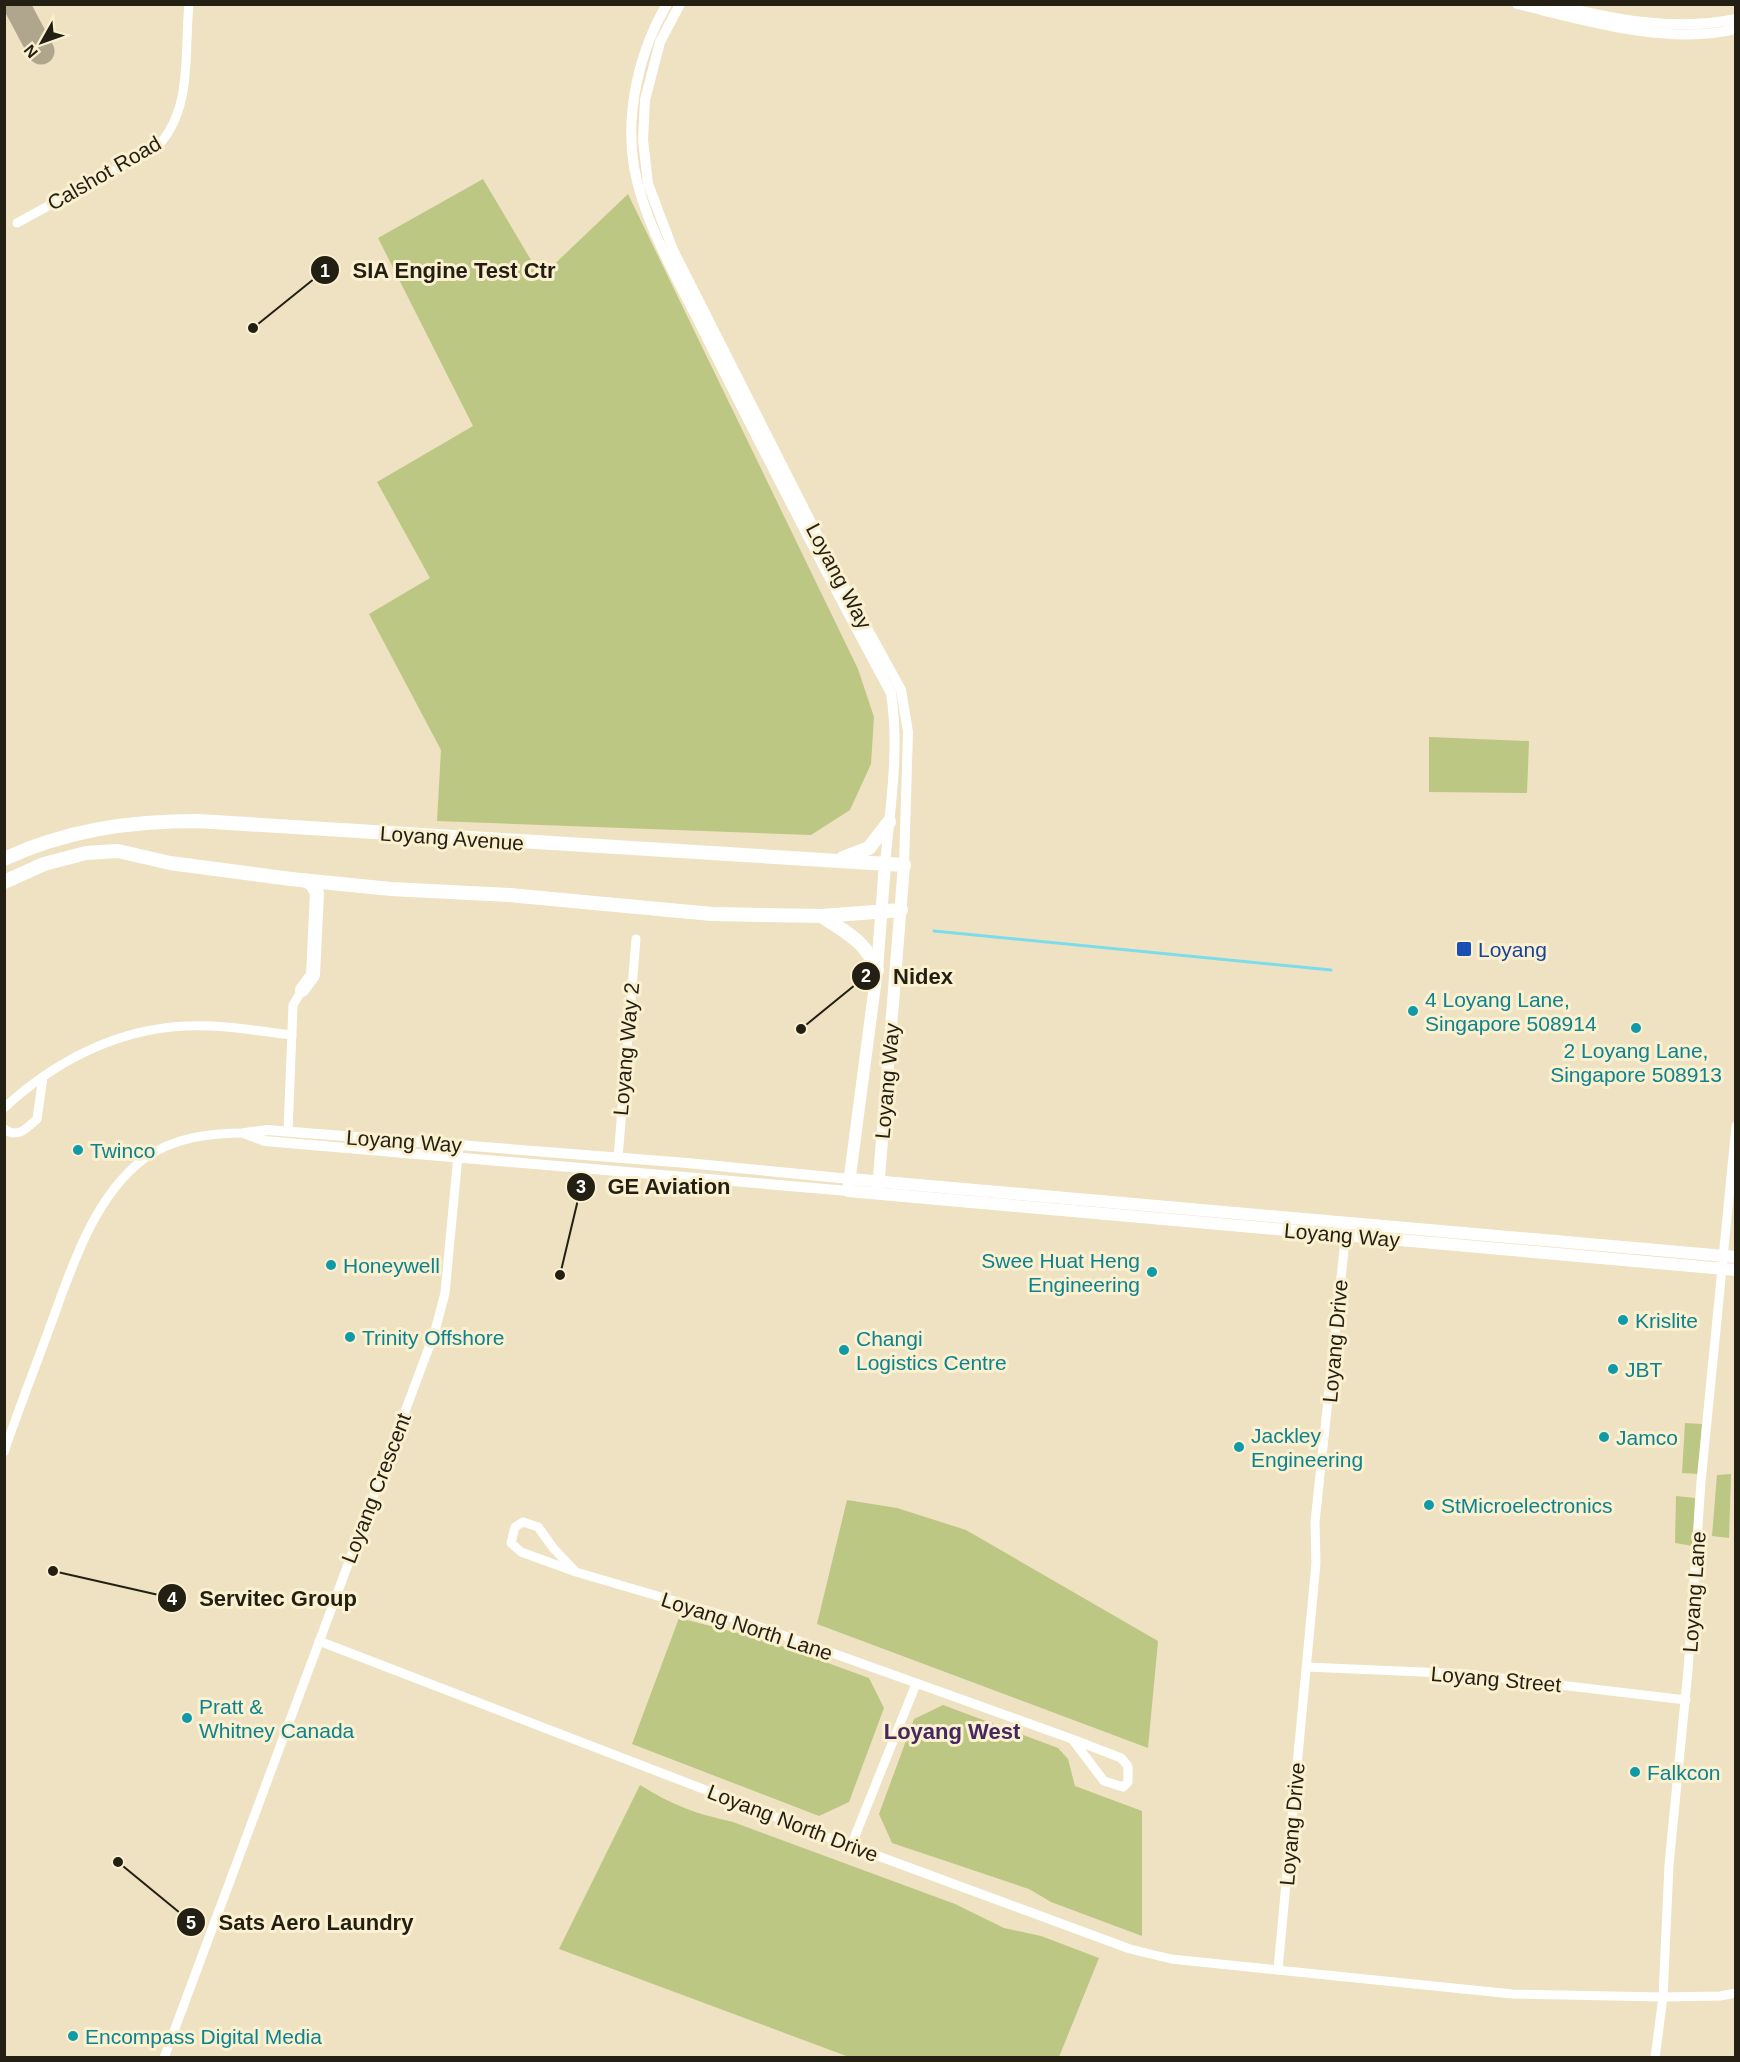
<svg xmlns="http://www.w3.org/2000/svg" width="1740" height="2062" font-family="Helvetica,sans-serif">
  <style>
    .grass { fill: #bcc783 }
    .lines { fill: none; stroke-linecap: round; stroke-linejoin: round }
    .stream { stroke: #7cdceb; stroke-width: 3 }
    .taxiway { stroke: #b0a68d; stroke-width: 27 }
    .minor { stroke: #fff; stroke-width: 9 }
    .tertiary { stroke: #fff; stroke-width: 10 }
    .secondary { stroke: #fff; stroke-width: 12 }
    .primary { stroke: #fff; stroke-width: 14 }
    .transit-dot { fill: #1a4fb4; stroke: #fbf0d0; stroke-width: 2 }
    .culture-dot { fill: #0f9aa8; stroke: #fbf0d0; stroke-width: 2 }
    .labels { text-anchor: middle; dominant-baseline: central; stroke-width: 6; stroke-linejoin: round; paint-order: stroke }
    .street-label { font-size: 21px; fill: #231f13; stroke: #fbf0d0 }
    .transit-label { font-size: 21px; fill: #164399; stroke: #fbf0d0; text-anchor: start }
    .culture-label { font-size: 21px; fill: #0d838f; stroke: #fbf0d0; text-anchor: start }
    .neighbourhood-label { font-size: 22px; font-weight: bold; fill: #462861; stroke: #fbf0d0 }
    .leader { fill: none; stroke: #231f13; stroke-width: 2 }
    .callout-dot { fill: #231f13; stroke: #fbf0d0; stroke-width: 2 }
    .mark-label { font-size: 18px; text-anchor: middle; font-weight: bold; fill: #fff }
    .callout-label { font-size: 22px; text-anchor: middle; font-weight: bold; fill: #231f13; stroke: #fbf0d0; stroke-width: 6; stroke-linejoin: round; paint-order: stroke }
  </style>
  <rect width="100%" height="100%" fill="#eee2c3"/>
  <g class="grass">
    <path d="M483,179L541,277L628,194L858,669L874,717L871,764L850,810L811,835L437,821L441,750L369,614L430,578L377,482L473,426L378,238Z"/>
    <path d="M1429,737L1529,741L1527,793L1429,792Z"/>
    <path d="M1685,1423L1702,1424L1699,1474L1682,1473Z"/>
    <path d="M1731,1474L1729,1538L1712,1536L1717,1475Z"/>
    <path d="M1676,1496L1695,1498L1693,1546L1675,1543Z"/>
    <path d="M847,1500L897,1508L966,1530L1158,1641L1148,1748L817,1624Z"/>
    <path d="M679,1618L762,1639L869,1678L884,1708L849,1802L819,1816L632,1744Z"/>
    <path d="M943,1705L1058,1748L1068,1759L1075,1786L1142,1811V1936L1051,1902L1029,1889L892,1843L879,1814L914,1719Z"/>
    <path d="M640,1785C674,1806 694,1813 733,1822L955,1904L1004,1928L1041,1936L1099,1958L1059,2057H849L559,1949Z"/>
  </g>
  <g class="lines">
    <path class="stream" d="M934,931L1331,970"/>
    <path class="taxiway" d="M16,4L41,51"/>
    <g class="minor">
      <path d="M17,223L158,146C193,108 184,53 189,4"/>
      <path d="M4,1108C55,1061 117,1029 186,1026C221,1024 257,1031 292,1035"/>
      <path d="M4,1129C18,1139 27,1128 37,1119L43,1077"/>
      <path d="M288,1132L293,1005L302,990"/>
      <path d="M618,1158L636,939"/>
      <path d="M4,1452C18,1411 33,1373 48,1332C70,1273 92,1197 145,1158C175,1137 210,1133 245,1133"/>
      <path d="M576,1572L554,1549L538,1527L523,1522L515,1527L511,1543L521,1552L576,1572L746,1622L1072,1739L1121,1758L1128,1766V1782L1123,1787L1104,1781L1072,1739"/>
      <path d="M319,1641L851,1846L1130,1949L1171,1959L1512,1994L1663,1997L1720,1996L1736,1993"/>
      <path d="M1307,1667L1467,1674L1686,1700"/>
      <path d="M851,1846L916,1684"/>
      <path d="M1278,1969L1316,1563L1315,1522L1346,1231"/>
      <path d="M164,2058L435,1331L445,1293L459,1145"/>
      <path d="M1655,2058L1663,1997L1669,1865L1688,1670L1701,1482L1736,1126"/>
    </g>
    <g class="tertiary">
      <path d="M667,4C639,51 625,113 634,167C645,228 682,286 709,342C768,460 828,577 891,693C900,749 890,808 885,864"/>
      <path d="M680,4L660,42L645,100L643,140L648,184L673,250L837,574L901,690L908,732L904,865"/>
      <path d="M1517,4C1584,20 1668,46 1736,29"/>
      <path d="M1552,4C1611,19 1675,32 1736,19"/>
      <path d="M245,1133L267,1130L687,1163L850,1179"/>
      <path d="M246,1134L265,1141L848,1191"/>
    </g>
    <g class="secondary">
      <path d="M885,864L877,970L848,1191L1736,1270"/>
      <path d="M850,1179L1736,1257"/>
      <path d="M878,1190L904,865"/>
    </g>
    <g class="primary">
      <path d="M843,858L869,848L889,822"/>
      <path d="M4,859C66,830 130,821 198,821L904,865"/>
      <path d="M4,882L44,864L86,853L118,851L170,863L291,879L391,889L509,895L712,914L822,916L901,910"/>
      <path d="M822,916C847,934 864,939 877,970"/>
      <path d="M302,990L313,975L317,893L312,884L306,881"/>
    </g>
  </g>
  <rect class="transit-dot" x="1456" y="941" width="16" height="16" rx="3"/>
  <g class="culture-dot">
    <circle cx="1413" cy="1011" r="6"/>
    <circle cx="1636" cy="1028" r="6"/>
    <circle cx="78" cy="1150" r="6"/>
    <circle cx="331" cy="1265" r="6"/>
    <circle cx="1152" cy="1272" r="6"/>
    <circle cx="1623" cy="1320" r="6"/>
    <circle cx="350" cy="1337" r="6"/>
    <circle cx="844" cy="1350" r="6"/>
    <circle cx="1613" cy="1369" r="6"/>
    <circle cx="1604" cy="1437" r="6"/>
    <circle cx="1239" cy="1447" r="6"/>
    <circle cx="1429" cy="1505" r="6"/>
    <circle cx="187" cy="1718" r="6"/>
    <circle cx="1635" cy="1772" r="6"/>
    <circle cx="73" cy="2036" r="6"/>
  </g>
  <g class="labels">
    <g class="street-label">
      <text transform="translate(104 173) rotate(-30)">Calshot Road</text>
      <text transform="translate(839 576) rotate(62)">Loyang Way</text>
      <text transform="translate(452 838) rotate(4)">Loyang Avenue</text>
      <text transform="translate(626 1049) rotate(-85)">Loyang Way 2</text>
      <text transform="translate(887 1081) rotate(-85)">Loyang Way</text>
      <text transform="translate(404 1141) rotate(4)">Loyang Way</text>
      <text transform="translate(1342 1235) rotate(5)">Loyang Way</text>
      <text transform="translate(1335 1341) rotate(-85)">Loyang Drive</text>
      <text transform="translate(376 1488) rotate(-69)">Loyang Crescent</text>
      <text transform="translate(1694 1592) rotate(-86)">Loyang Lane</text>
      <text transform="translate(747 1626) rotate(18)">Loyang North Lane</text>
      <text transform="translate(1496 1679) rotate(5)">Loyang Street</text>
      <text transform="translate(793 1823) rotate(21)">Loyang North Drive</text>
      <text transform="translate(1292 1824) rotate(-85)">Loyang Drive</text>
    </g>
    <g class="transit-label">
      <text x="1478" y="949">Loyang</text>
    </g>
    <g class="culture-label">
      <text x="1425" y="999">4 Loyang Lane,<tspan x="1425" dy="24">Singapore 508914</tspan></text>
      <text x="1636" y="1050" text-anchor="middle">2 Loyang Lane,<tspan x="1636" dy="24">Singapore 508913</tspan></text>
      <text x="90" y="1150">Twinco</text>
      <text x="1140" y="1260" text-anchor="end">Swee Huat Heng<tspan x="1140" dy="24">Engineering</tspan></text>
      <text x="343" y="1265">Honeywell</text>
      <text x="1635" y="1320">Krislite</text>
      <text x="362" y="1337">Trinity Offshore</text>
      <text x="856" y="1338">Changi<tspan x="856" dy="24">Logistics Centre</tspan></text>
      <text x="1625" y="1369">JBT</text>
      <text x="1251" y="1435">Jackley<tspan x="1251" dy="24">Engineering</tspan></text>
      <text x="1616" y="1437">Jamco</text>
      <text x="1441" y="1505">StMicroelectronics</text>
      <text x="199" y="1706">Pratt &amp;<tspan x="199" dy="24">Whitney Canada</tspan></text>
      <text x="1647" y="1772">Falkcon</text>
      <text x="85" y="2036">Encompass Digital Media</text>
    </g>
    <g class="neighbourhood-label">
      <text x="952" y="1731">Loyang West</text>
    </g>
  </g>
  <path class="leader" d="M253 328L325 270M801 1029L866 976M560 1275L581 1187M53 1571L172 1598M118 1862L191 1922"/>
  <g class="callout-dot">
    <circle cx="253" cy="328" r="6"/>
    <circle cx="801" cy="1029" r="6"/>
    <circle cx="560" cy="1275" r="6"/>
    <circle cx="53" cy="1571" r="6"/>
    <circle cx="118" cy="1862" r="6"/>
    <circle cx="325" cy="270" r="15"/>
    <circle cx="866" cy="976" r="15"/>
    <circle cx="581" cy="1187" r="15"/>
    <circle cx="172" cy="1598" r="15"/>
    <circle cx="191" cy="1922" r="15"/>
  </g>
  <g class="mark-label">
    <text x="325" y="277">1</text>
    <text x="866" y="982">2</text>
    <text x="581" y="1193">3</text>
    <text x="172" y="1605">4</text>
    <text x="191" y="1929">5</text>
  </g>
  <g class="callout-label">
    <text x="454" y="278">SIA Engine Test Ctr</text>
    <text x="923" y="984">Nidex</text>
    <text x="669" y="1194">GE Aviation</text>
    <text x="278" y="1606">Servitec Group</text>
    <text x="316" y="1930">Sats Aero Laundry</text>
  </g>
  <rect width="1740" height="2062" fill="none" stroke="#231f13" stroke-width="12"/>
  <g transform="translate(42 42) rotate(230)" stroke="#fbf0d0" stroke-width="4.5" paint-order="stroke">
  <path d="M0-4.5L10 22L0 15L-10 22Z" fill="#231f13"/>
  <text y="-9" font-size="16" font-weight="bold" text-anchor="middle" fill="#231f13">N</text>
  </g>
</svg>
